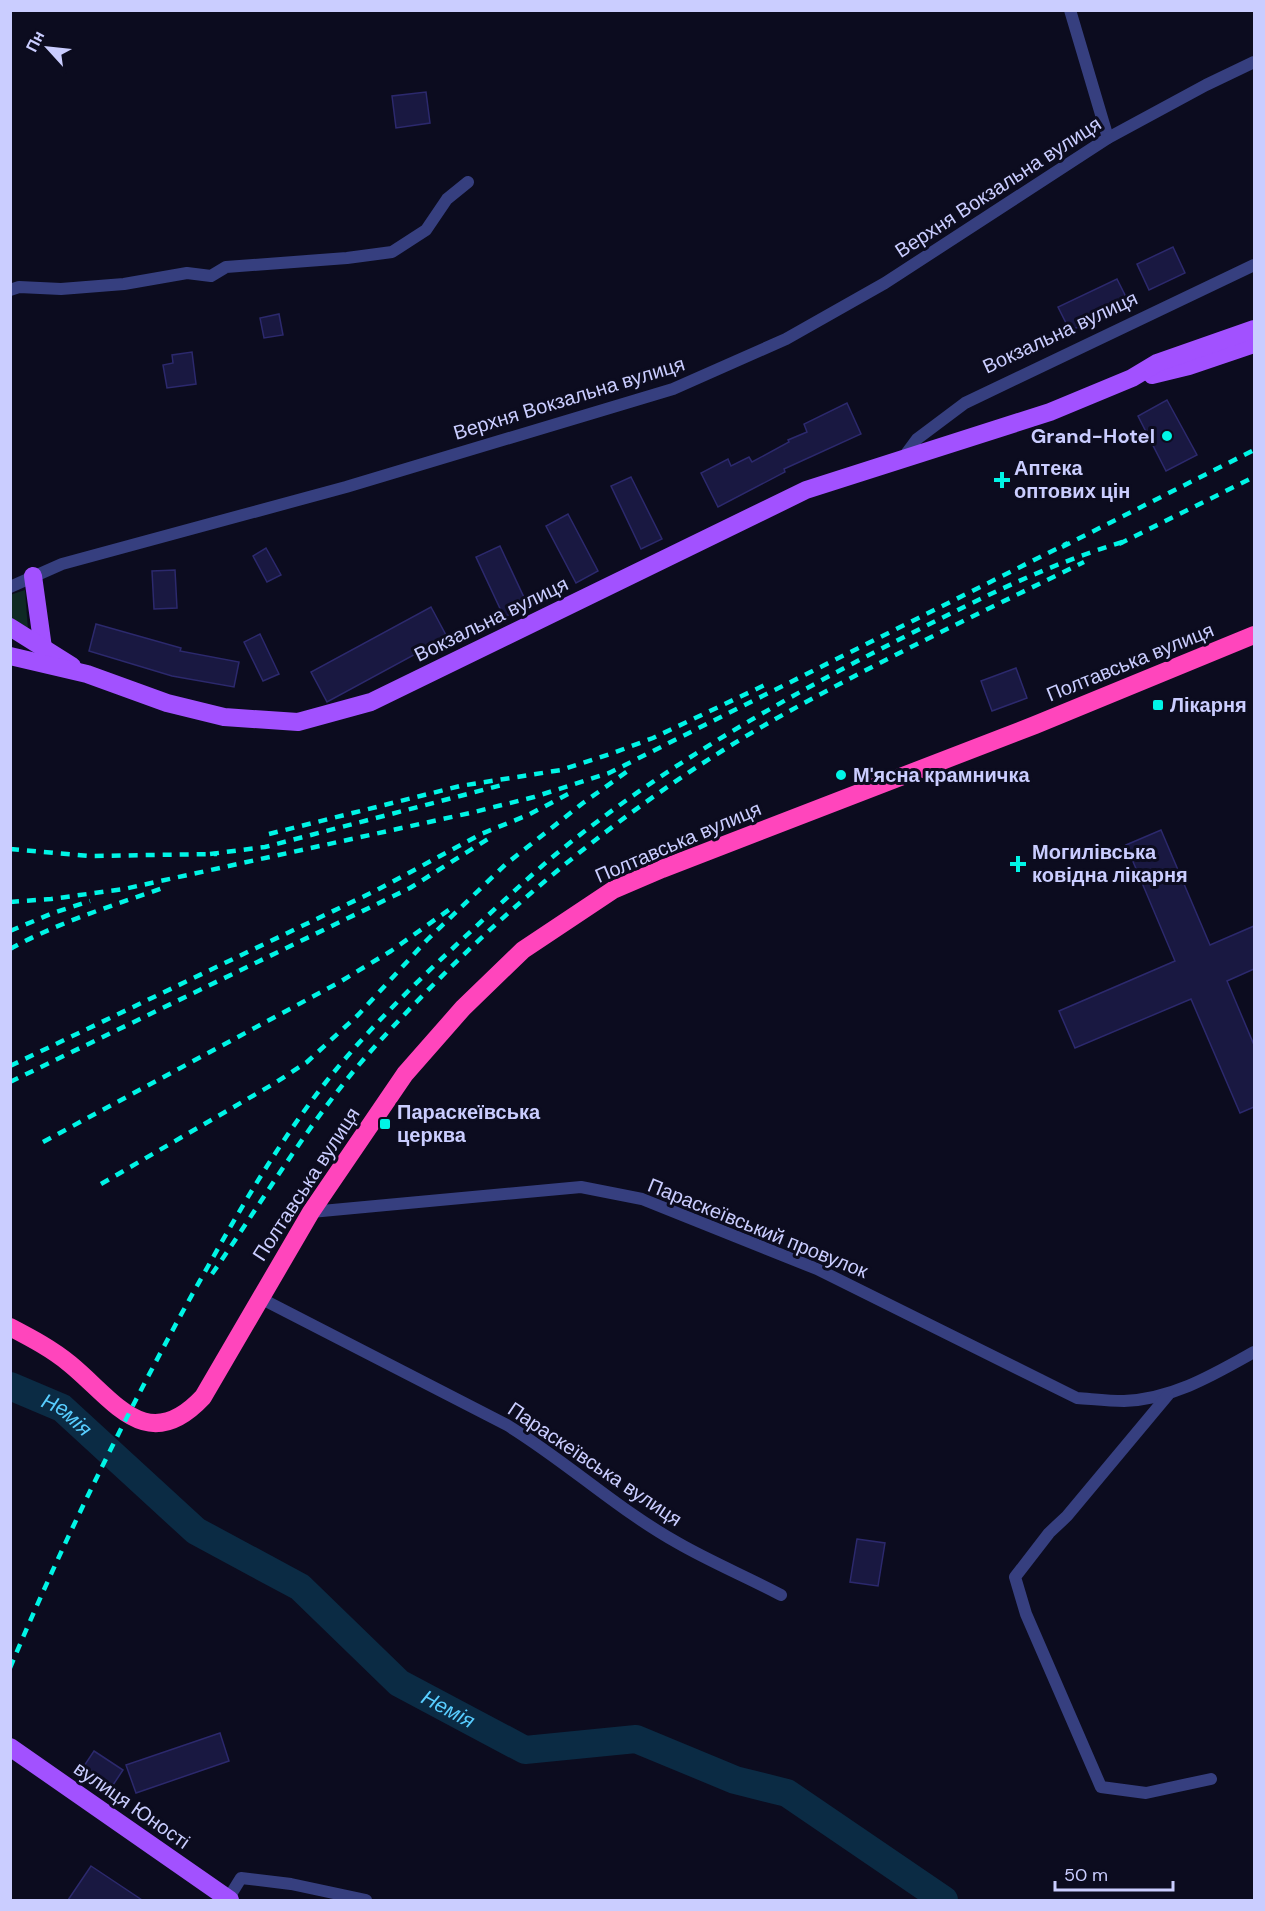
<svg xmlns="http://www.w3.org/2000/svg" width="1265" height="1911" font-family="'DM Sans',sans-serif">
  <style>
    .green { fill: #0f2924 }
    .lines { fill: none; stroke-linecap: round; stroke-linejoin: round }
    .river { stroke: #0b2b44; stroke-width: 28 }
    .building { fill: #191841; stroke: #2c296d; stroke-width: 1.5 }
    .street { stroke: #363f7f; stroke-width: 12 }
    .primary { stroke: #a251ff; stroke-width: 18 }
    .highway { stroke: #ff45bc; stroke-width: 18 }
    .rail { stroke: #00f5e6; stroke-width: 4.5; stroke-dasharray: 9 8; stroke-linecap: butt }
    .poi-dot { fill: #00f5e6; stroke: #0c0c1f; stroke-width: 2 }
    .labels { text-anchor: middle; dominant-baseline: central; stroke-width: 6; stroke-linejoin: round; paint-order: stroke }
    .street-label { font-size: 20px; fill: #cacdff; stroke: #0c0c1f }
    .poi-label { font-size: 20px; font-weight: bold; fill: #cacdff; stroke: #0c0c1f; text-anchor: start }
    .water-label { font-size: 21px; font-style: italic; fill: #58cdff; stroke: #0c0c1f }
  </style>
  <rect width="100%" height="100%" fill="#0c0c1f"/>
  <path class="green" d="M25,590L28,630L11,618L10,595Z"/>
  <g class="lines">
    <path class="river" id="s1" d="M10,1386L62,1408L196,1531L300,1587L399,1683L525,1750L636,1739L735,1780L787,1793L944,1900"/>
  </g>
  <g class="building">
    <path d="M426,92L430,123L396,128L392,96Z"/>
    <path d="M1173,247L1185,273L1149,290L1137,264Z"/>
    <path d="M1117,279L1129,303L1070,331L1058,307Z"/>
    <path d="M279,314L283,335L264,338L260,318Z"/>
    <path d="M192,352L196,384L167,388L163,365L173,363L172,355Z"/>
    <path d="M1167,400L1197,455L1166,471L1138,416Z"/>
    <path d="M847,403L861,434L784,469L785,472L718,507L701,473L728,459L731,466L749,457L752,462L789,442L788,440L807,432L804,424Z"/>
    <path d="M631,477L662,539L641,549L611,486Z"/>
    <path d="M568,514L598,571L576,583L546,526Z"/>
    <path d="M500,546L528,606L504,617L476,557Z"/>
    <path d="M266,548L281,575L267,582L253,556Z"/>
    <path d="M175,570L177,608L154,609L152,571Z"/>
    <path d="M431,607L447,637L327,702L311,672Z"/>
    <path d="M96,624L181,648L180,651L239,662L234,687L172,676L89,651Z"/>
    <path d="M260,634L279,674L263,681L244,642Z"/>
    <path d="M1016,668L1027,698L992,711L981,681Z"/>
    <path d="M1161,830L1210,945L1254,926V969L1227,981L1254,1045V1107L1240,1113L1191,999L1075,1048L1059,1011L1175,961L1126,845Z"/>
    <path d="M857,1539L885,1543L878,1586L850,1582Z"/>
    <path d="M220,1733L229,1761L136,1793L126,1765Z"/>
    <path d="M94,1751L123,1770L111,1788L82,1769Z"/>
    <path d="M91,1866L142,1900H68Z"/>
  </g>
  <g class="lines">
    <g class="street">
      <path d="M1070,10L1108,138"/>
      <path d="M10,290L19,287L61,289L124,284L187,273L211,276L226,267L347,258L392,252L426,230L447,199L468,182"/>
      <path d="M903,458L917,439L965,403L1254,265"/>
      <path d="M10,587L62,564L346,487L673,389L786,339L885,283L1108,138L1206,85L1254,62"/>
      <path d="M311,1212L581,1187L642,1199L817,1269L1077,1398C1092,1399 1108,1401 1124,1401C1173,1399 1213,1375 1254,1352"/>
      <path d="M260,1298L507,1425C566,1461 617,1509 678,1543C711,1562 747,1577 781,1595"/>
      <path d="M1168,1395L1067,1516L1049,1533L1015,1577L1026,1614L1101,1787L1146,1793L1211,1779"/>
      <path d="M228,1899L241,1878L291,1884L366,1900"/>
    </g>
    <g class="primary">
      <path d="M1152,375L1189,366L1254,344"/>
      <path d="M33,576L43,648"/>
      <path d="M10,627L72,666"/>
      <path d="M10,656L87,674L167,703L224,717L298,722L371,702L806,490L1050,412L1132,378L1157,363L1254,329"/>
      <path d="M10,1747L230,1900"/>
    </g>
    <path class="highway" d="M10,1327C31,1338 52,1349 70,1364C114,1400 147,1457 203,1397L311,1212L405,1074L463,1008L523,950L613,890L662,869L1035,725L1254,635"/>
    <g class="rail">
      <path d="M1119,544L1254,477"/>
      <path d="M1062,547L1254,450"/>
      <path d="M269,834L460,786L561,770L613,753L653,738L769,683"/>
      <path d="M10,849L89,856L217,854"/>
      <path d="M210,854L265,847L502,785"/>
      <path d="M10,902L51,899L124,889L470,813L534,797L609,773L1068,543"/>
      <path d="M10,931L53,913L90,901"/>
      <path d="M10,949C59,922 114,905 166,887"/>
      <path d="M10,1066L377,890L481,834L528,815L574,791"/>
      <path d="M10,1082L410,888L491,837"/>
      <path d="M43,1142L338,983L391,951L450,909"/>
      <path d="M101,1184L275,1083L307,1062L358,1015L427,940L506,864L583,803L632,768"/>
      <path d="M212,1274C260,1205 303,1132 357,1067C386,1033 417,1001 448,970C548,871 662,782 786,713C883,659 984,611 1084,562"/>
      <path d="M10,1668C61,1546 120,1427 183,1311C226,1234 268,1157 322,1087C361,1037 407,991 453,948C485,918 517,888 550,859C658,769 782,699 906,636C979,599 1048,564 1126,541"/>
    </g>
  </g>
  <g class="poi-dot">
    <circle cx="1167" cy="436" r="6"/>
    <path d="M999 471h6v6h6v6h-6v6h-6v-6h-6v-6h6z"/>
    <rect x="1152" y="699" width="12" height="12" rx="3"/>
    <circle cx="841" cy="775" r="6"/>
    <path d="M1015 855h6v6h6v6h-6v6h-6v-6h-6v-6h6z"/>
    <rect x="379" y="1118" width="12" height="12" rx="3"/>
  </g>
  <g class="labels">
    <g class="street-label">
      <text transform="translate(998 187) rotate(-33)">Верхня Вокзальна вулиця</text>
      <text transform="translate(1060 332) rotate(-25)">Вокзальна вулиця</text>
      <text transform="translate(569 398) rotate(-17)">Верхня Вокзальна вулиця</text>
      <text transform="translate(491 619) rotate(-26)">Вокзальна вулиця</text>
      <text transform="translate(1130 662) rotate(-22)">Полтавська вулиця</text>
      <text transform="translate(678 842) rotate(-23)">Полтавська вулиця</text>
      <text transform="translate(306 1184) rotate(-57)">Полтавська вулиця</text>
      <text transform="translate(758 1228) rotate(22)">Параскеївський провулок</text>
      <text transform="translate(595 1464) rotate(34)">Параскеївська вулиця</text>
      <text transform="translate(132 1805) rotate(35)">вулиця Юності</text>
    </g>
    <g class="poi-label">
      <text x="1155" y="436" text-anchor="end">Grand-Hotel</text>
      <text x="1014" y="468">Аптека<tspan x="1014" dy="23">оптових цін</tspan></text>
      <text x="1170" y="705">Лікарня</text>
      <text x="853" y="775">М'ясна крамничка</text>
      <text x="1032" y="852">Могилівська<tspan x="1032" dy="23">ковідна лікарня</tspan></text>
      <text x="397" y="1112">Параскеївська<tspan x="397" dy="23">церква</tspan></text>
    </g>
    <g class="water-label">
      <text stroke="none"><textPath href="#s1" startOffset="64">Немія</textPath></text>
      <text stroke="none"><textPath href="#s1" startOffset="550">Немія</textPath></text>
    </g>
  </g>
  <rect width="1265" height="1911" fill="none" stroke="#cacdff" stroke-width="24"/>
  <g transform="translate(48 48) rotate(297)" stroke="#0c0c1f" stroke-width="4.5" paint-order="stroke">
  <path d="M0-4.5L10 22L0 15L-10 22Z" fill="#cacdff"/>
  <text y="-9" font-size="16" font-weight="bold" text-anchor="middle" fill="#cacdff">Пн</text>
  </g>
  <path d="M1055 1881v9h118v-9" fill="none" stroke="#cacdff" stroke-width="3"/>
  <text x="1064" y="1881" font-size="18" fill="#cacdff" stroke="#0c0c1f" stroke-width="4.5" paint-order="stroke">50 m</text>
</svg>
